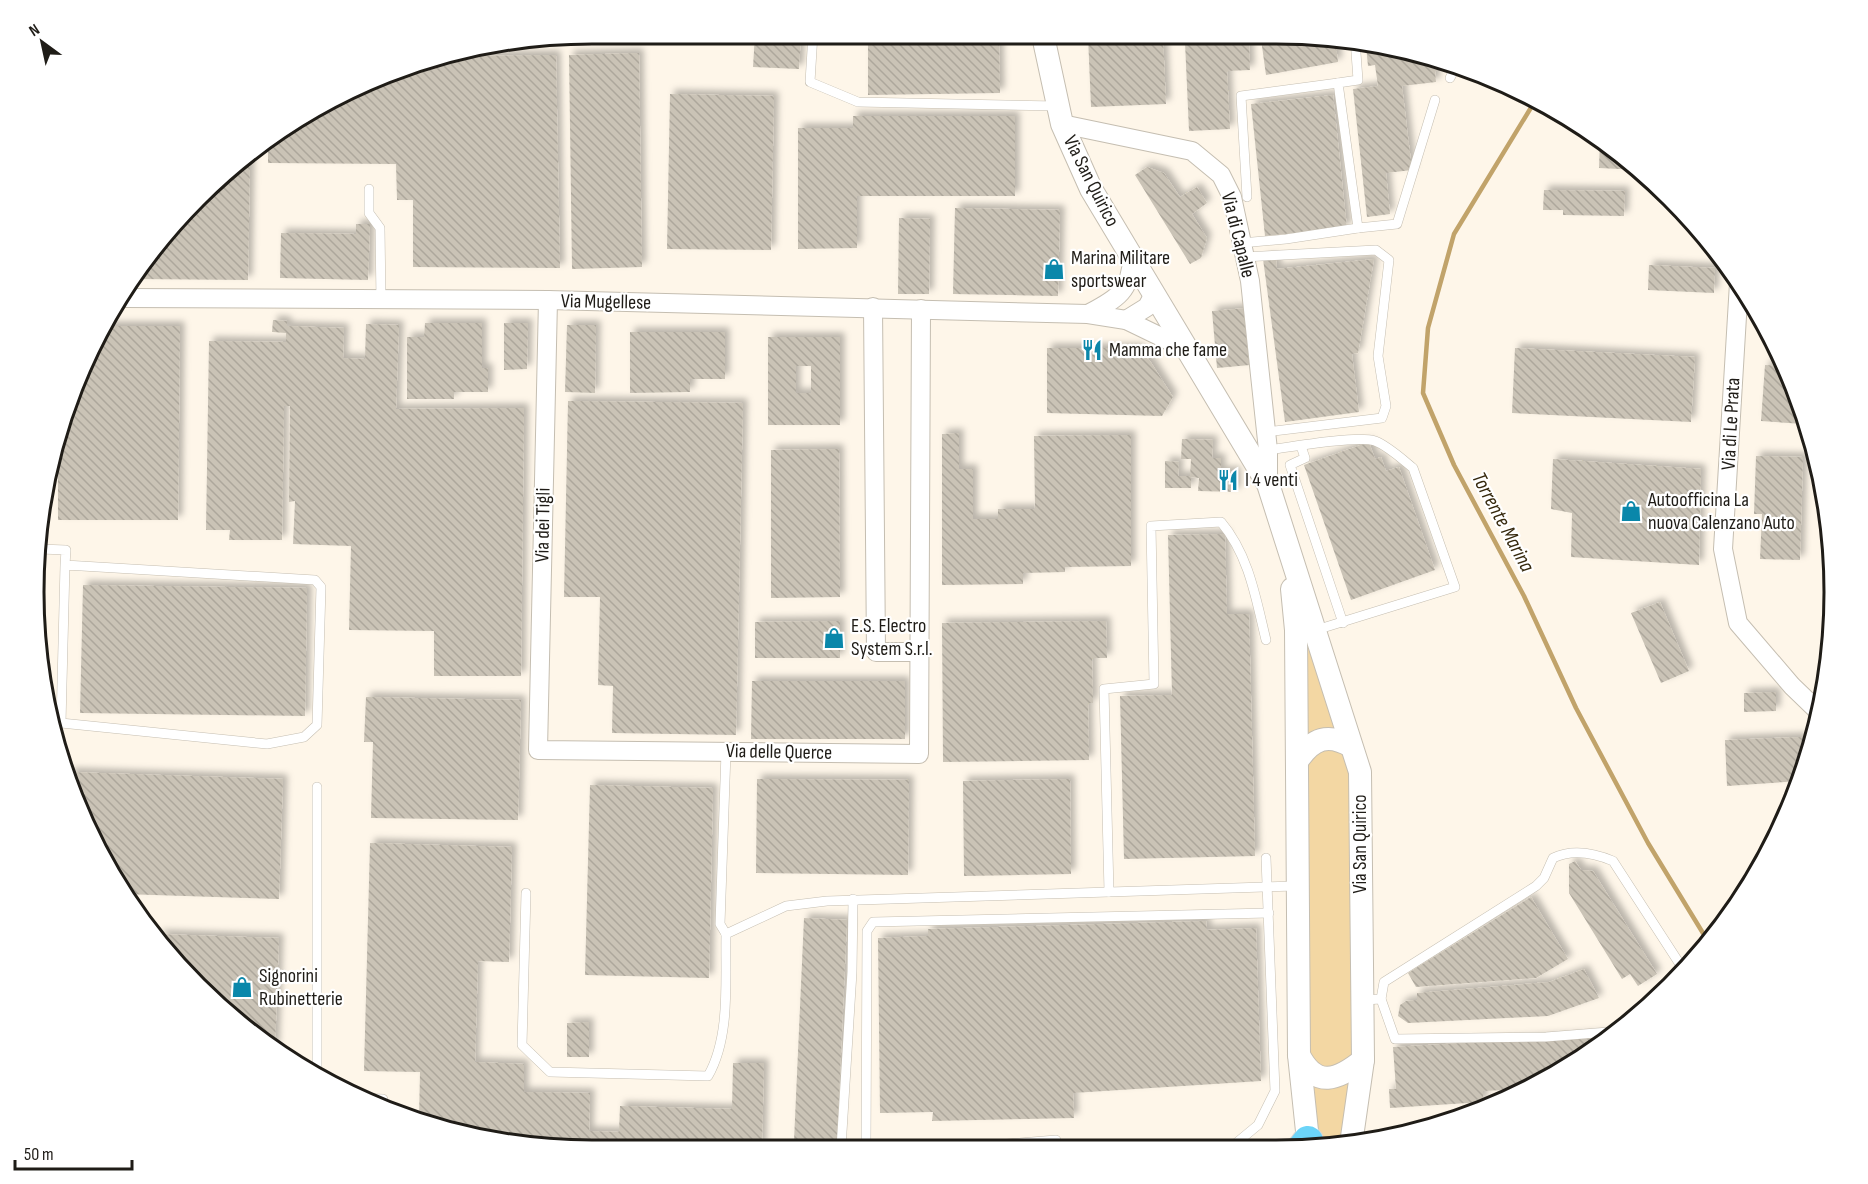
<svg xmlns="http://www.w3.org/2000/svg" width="1868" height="1184" font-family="'Sofia Sans Condensed',sans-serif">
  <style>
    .green { fill: #f3d7a3 }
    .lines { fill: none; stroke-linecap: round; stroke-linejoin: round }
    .stream { stroke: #c1a36a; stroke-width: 4.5 }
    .building { fill: url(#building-back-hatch); fill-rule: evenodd; filter: url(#shadow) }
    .service-casing { stroke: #c5beb1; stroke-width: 10 }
    .minor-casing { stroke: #c5beb1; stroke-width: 20 }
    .tertiary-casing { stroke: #c5beb1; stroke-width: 24 }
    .trunk-casing { stroke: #d7d6d5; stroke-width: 32 }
    .service { stroke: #fff; stroke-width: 9 }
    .minor { stroke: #fff; stroke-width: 18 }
    .tertiary { stroke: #fff; stroke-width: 22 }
    .trunk { stroke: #6cd4f8; stroke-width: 30 }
    .labels { text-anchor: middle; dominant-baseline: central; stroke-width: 4.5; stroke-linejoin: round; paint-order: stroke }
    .street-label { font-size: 20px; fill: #1f1c17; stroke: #fff }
    .poi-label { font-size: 20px; fill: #1f1c17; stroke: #fff; text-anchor: start }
    .water-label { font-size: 21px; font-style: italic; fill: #36290e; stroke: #fff }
    .rim { fill: none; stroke: #1f1c17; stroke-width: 3 }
  </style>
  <defs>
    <pattern id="building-back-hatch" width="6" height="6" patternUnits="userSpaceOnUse" patternTransform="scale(1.5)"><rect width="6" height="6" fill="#cac3b6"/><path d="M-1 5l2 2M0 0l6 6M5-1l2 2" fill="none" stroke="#ada79c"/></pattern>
    <filter id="shadow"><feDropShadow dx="4.5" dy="-4.5" stdDeviation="3" flood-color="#0004"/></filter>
  </defs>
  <rect width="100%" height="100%" fill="#fef6e9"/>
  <g class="green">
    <path d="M1304,634L1343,736L1303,741Z"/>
    <path d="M1327,745L1349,756L1353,1056L1336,1071L1308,1060L1306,759Z"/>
    <path d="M1305,1075H1354L1344,1145L1314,1150Z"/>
  </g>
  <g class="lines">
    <path class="stream" d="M1535,101L1454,234L1428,328L1423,393L1454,465L1524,596L1576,708L1648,843L1709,943"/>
  </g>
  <g class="building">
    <path d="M755,34H801L799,69L753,67Z"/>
    <path d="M868,35L999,36L1000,93L868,95Z"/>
    <path d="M1088,36L1163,37L1166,104L1091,107Z"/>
    <path d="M1169,37H1218V41L1249,39L1250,70L1227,71L1230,129L1189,131L1185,42L1169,43Z"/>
    <path d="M1270,37L1335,38L1338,62L1266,75L1261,39Z"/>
    <path d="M1375,45L1447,64L1444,70L1435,71L1436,82L1402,86L1412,170L1386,173L1390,214L1367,217L1353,89L1378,86L1375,65L1368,66L1366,46Z"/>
    <path d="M639,53L642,267L572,269L569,55Z"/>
    <path d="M556,55L560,268L413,267V200H397L396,164L268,163V139L281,127L413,63L451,56Z"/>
    <path d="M670,94L774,96L771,250L667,249Z"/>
    <path d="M1333,95L1347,228L1265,236L1251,104Z"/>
    <path d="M853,116H1015V196H857V248L798,249V128H853Z"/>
    <path d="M1600,139L1617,149L1640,170L1599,168Z"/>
    <path d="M250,157L248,280L134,279L149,251Z"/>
    <path d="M1147,167L1164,173L1180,197L1197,187L1207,203L1192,214L1207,238L1201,258L1190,264L1135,175Z"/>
    <path d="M1544,190L1625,191L1624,216L1563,215V210H1543Z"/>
    <path d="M955,208L1060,210L1058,296L953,294Z"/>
    <path d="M899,218L930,219L929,294H898Z"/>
    <path d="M356,224H370L368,280L280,278L281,233L356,234Z"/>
    <path d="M1276,258L1277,269L1374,259L1358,353L1352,354L1359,412L1285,422L1263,259Z"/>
    <path d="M1649,265L1715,268L1714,293L1648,290Z"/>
    <path d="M1246,308L1250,365L1217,368L1212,311Z"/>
    <path d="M273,320L287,321V326L344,328L343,358L365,359L366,324L399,325L396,409L524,408L521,676H434V631L349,630L351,546L293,544L295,501L289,502L290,406H284L282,540H229L230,530H206L209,341L286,342V333L272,332Z"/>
    <path d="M425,323H482V368H488V392H454V399H407V337H424Z"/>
    <path d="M504,323H528L527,369L504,370Z"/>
    <path d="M567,325H596L595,393L565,392Z"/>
    <path d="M109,326H180L178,520H58V476H52L63,412Z"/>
    <path d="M630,332H725V379H690V392L630,393Z"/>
    <path d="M768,337H840V425H768ZM796,366H811V393H796Z"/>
    <path d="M1047,348H1138L1150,361L1173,397L1162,416L1047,413Z"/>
    <path d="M1515,348L1695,357L1691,422L1512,413Z"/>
    <path d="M1765,365L1785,366L1804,410L1803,424L1761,421Z"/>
    <path d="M568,401L743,403L736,735L612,733L613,686L598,685L600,597H564Z"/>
    <path d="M959,433V469H973V519H998V509H1035L1034,436L1131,435V566L1065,567V572L1023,573V584L942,585V434Z"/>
    <path d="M1182,439L1213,440L1212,458H1221V471H1236V492L1198,491L1199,478L1191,477V488H1165V461L1179,462L1178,476H1190L1191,459H1181Z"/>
    <path d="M1369,442L1375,459L1381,457L1386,471L1399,467L1435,570L1351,600L1304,465Z"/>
    <path d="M839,449L840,597L771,598V450Z"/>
    <path d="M1756,456L1803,457L1800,560L1760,559L1762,514H1754Z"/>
    <path d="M1553,459L1701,469L1699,565L1571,557L1572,513L1551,509Z"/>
    <path d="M1225,534L1227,614H1249L1255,856L1124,859L1120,696L1172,695L1168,535Z"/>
    <path d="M83,585L307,588L305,716L80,713Z"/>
    <path d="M1660,602L1689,671L1661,683L1631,613Z"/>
    <path d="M840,621V658H755V622Z"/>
    <path d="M1106,621L1107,658H1092L1093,703H1088L1089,760L943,762L942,623Z"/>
    <path d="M752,681H905V739H751Z"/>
    <path d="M1776,692V711L1744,712V693Z"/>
    <path d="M366,697L521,700L518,820L371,818L373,742H364Z"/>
    <path d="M1802,737V742L1812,747L1799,781L1727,786L1725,740Z"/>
    <path d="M68,772L283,779L279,899L123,894Z"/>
    <path d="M757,779L909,780L908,875L756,873Z"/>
    <path d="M1070,779L1071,874L964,876L963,781Z"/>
    <path d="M590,785L713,788L709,978L585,975Z"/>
    <path d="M370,843L512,847L509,962L478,961L475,1062L524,1064V1092L590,1093L589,1131L619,1132L620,1106L732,1109L733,1063H764L762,1147L519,1146L419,1119L420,1072L364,1071Z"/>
    <path d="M1575,861L1581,870L1593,871L1657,974L1638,986L1630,974L1622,979L1569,893V864Z"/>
    <path d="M1531,897L1568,959L1536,978L1416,987L1408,973Z"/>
    <path d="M804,918L847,920L837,1142L794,1141Z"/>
    <path d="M1206,921L1207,930L1256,928L1261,1081L1073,1093L1074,1118L932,1121L933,1112L880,1113L878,938L928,936V929Z"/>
    <path d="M157,934L279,938L275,1049L251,1035Z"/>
    <path d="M1584,969L1599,998L1548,1016L1408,1023L1398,1016L1400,1005L1406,1001L1417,1000V993L1549,982Z"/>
    <path d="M589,1022V1057H567V1023Z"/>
    <path d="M1618,1034L1524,1093L1511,1098H1507L1506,1090L1483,1091V1102L1390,1108L1389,1089H1396L1393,1047Z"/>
  </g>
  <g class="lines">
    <defs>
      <g id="service">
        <path d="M813,34L810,82L858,102L1057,106"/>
        <path d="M1450,78L1456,66"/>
        <path d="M369,189V213L380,228L381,301"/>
        <path d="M1247,197L1241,96L1338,83"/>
        <path d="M1358,228L1397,224L1435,100"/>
        <path d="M1241,243L1286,239L1358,228L1338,83L1358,80L1355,39"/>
        <path d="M1244,257L1376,250L1389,260L1378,356L1386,406L1382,418L1266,432"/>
        <path d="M1301,446L1305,458L1290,465L1343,623"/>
        <path d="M1268,450C1290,447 1357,435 1375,441C1388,446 1402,459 1413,468L1455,587L1316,630"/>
        <path d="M40,549L66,550L65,565L61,723L267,744L304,737L317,725L321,587L315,580L65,565"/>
        <path d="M317,787V1073"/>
        <path d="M1109,892L1104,689L1154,684L1151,526L1221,522C1249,555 1256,599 1266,640"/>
        <path d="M526,893L522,1045L550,1072L708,1076C731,1036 725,979 726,934L786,906L827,901L1296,886"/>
        <path d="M726,934L720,924L726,752"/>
        <path d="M1381,999L1395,1039L1546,1037L1621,1031"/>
        <path d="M1363,1000L1381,999L1384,982L1536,886L1544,878L1553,858C1572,849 1594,853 1613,861L1683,969"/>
        <path d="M360,1098L383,1099"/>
        <path d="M841,1148L852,972L853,899"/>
        <path d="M866,1148L867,931L873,922L1269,913"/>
        <path d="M959,1148L1056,1140"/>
        <path d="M1229,1149L1258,1125L1275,1091L1266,858"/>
      </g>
      <g id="minor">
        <path d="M1062,124L1192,151L1221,175L1232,197L1250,281L1268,450V484"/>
        <path d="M1739,283L1723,549L1738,623L1792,686L1820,713"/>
        <path d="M124,298L548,300L1088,314L1126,320L1188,350"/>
        <path d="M548,300L538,750L919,754L921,309"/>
        <path d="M873,307L876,652H920"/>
        <path d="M1088,314C1116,299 1131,292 1132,258"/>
        <path d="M1126,320L1147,307L1154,294"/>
      </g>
      <g id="tertiary">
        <path d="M1043,36L1062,124L1091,189L1268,484L1360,772L1363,1060L1351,1144"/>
        <path d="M1292,589L1296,630L1299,1055L1309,1150"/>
        <path d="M1298,760C1313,738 1328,733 1351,746"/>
        <path d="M1299,1055C1316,1089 1338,1080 1363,1060"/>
      </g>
      <path id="trunk" d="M1301,1150L1308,1141"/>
    </defs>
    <use href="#service" class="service-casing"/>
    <use href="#minor" class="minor-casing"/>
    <use href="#tertiary" class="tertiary-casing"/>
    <use href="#trunk" class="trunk-casing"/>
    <use href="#service" class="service"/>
    <use href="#minor" class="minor"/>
    <use href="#tertiary" class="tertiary"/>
    <use href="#trunk" class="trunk"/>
  </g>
  <defs>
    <symbol id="shop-bare" viewBox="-9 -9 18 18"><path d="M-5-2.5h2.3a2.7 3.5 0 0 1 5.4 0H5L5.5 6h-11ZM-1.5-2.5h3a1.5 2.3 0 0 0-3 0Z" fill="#0a87aa" stroke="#fff" stroke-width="2.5" paint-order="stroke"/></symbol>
    <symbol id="restaurant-bare" viewBox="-9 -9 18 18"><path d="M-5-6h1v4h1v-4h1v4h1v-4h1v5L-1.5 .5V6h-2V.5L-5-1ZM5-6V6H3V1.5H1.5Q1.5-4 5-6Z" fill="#0a87aa" stroke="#fff" stroke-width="2.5" paint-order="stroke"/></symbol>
  </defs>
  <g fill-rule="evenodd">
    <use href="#shop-bare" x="1039" y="254" width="30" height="30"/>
    <use href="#restaurant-bare" x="1077" y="335" width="30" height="30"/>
    <use href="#restaurant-bare" x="1213" y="465" width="30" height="30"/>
    <use href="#shop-bare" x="1616" y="496" width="30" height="30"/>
    <use href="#shop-bare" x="819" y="623" width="30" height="30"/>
    <use href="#shop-bare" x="227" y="972" width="30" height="30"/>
  </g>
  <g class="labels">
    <g class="street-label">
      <text transform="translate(1091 181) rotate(63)">Via San Quirico</text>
      <text transform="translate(1238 235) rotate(76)">Via di Capalle</text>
      <text transform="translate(606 302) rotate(1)">Via Mugellese</text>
      <text transform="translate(1731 424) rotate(-87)">Via di Le Prata</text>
      <text transform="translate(543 525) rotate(-89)">Via dei Tigli</text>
      <text transform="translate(779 752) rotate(1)">Via delle Querce</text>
      <text transform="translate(1360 844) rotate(-90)">Via San Quirico</text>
    </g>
    <g class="poi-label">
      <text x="1071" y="258">Marina Militare<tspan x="1071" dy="23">sportswear</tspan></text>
      <text x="1109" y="350">Mamma che fame</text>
      <text x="1245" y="480">I 4 venti</text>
      <text x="1648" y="500">Autoofficina La<tspan x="1648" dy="23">nuova Calenzano Auto</tspan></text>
      <text x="851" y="626">E.S. Electro<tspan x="851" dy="23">System S.r.l.</tspan></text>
      <text x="259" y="976">Signorini<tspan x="259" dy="23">Rubinetterie</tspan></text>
    </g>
    <g class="water-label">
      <text transform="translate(1503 522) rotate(62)">Torrente Marina</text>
    </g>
  </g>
  <path d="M0 0H1868V1184H0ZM592 44H1276A548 548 0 0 1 1824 592V592A548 548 0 0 1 1276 1140H592A548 548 0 0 1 44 592V592A548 548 0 0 1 592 44Z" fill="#fff" fill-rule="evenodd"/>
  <path class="rim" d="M592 44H1276A548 548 0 0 1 1824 592V592A548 548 0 0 1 1276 1140H592A548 548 0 0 1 44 592V592A548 548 0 0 1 592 44Z"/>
  <g transform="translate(42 42) rotate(327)" stroke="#ffffff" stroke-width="4.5" paint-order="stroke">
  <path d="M0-4.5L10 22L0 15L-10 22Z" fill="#1f1c17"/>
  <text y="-9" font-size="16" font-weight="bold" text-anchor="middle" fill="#1f1c17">N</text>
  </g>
  <path d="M15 1160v9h117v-9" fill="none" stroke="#1f1c17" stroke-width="3"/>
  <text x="24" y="1160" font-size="18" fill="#1f1c17" stroke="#ffffff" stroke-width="4.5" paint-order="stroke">50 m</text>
</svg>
